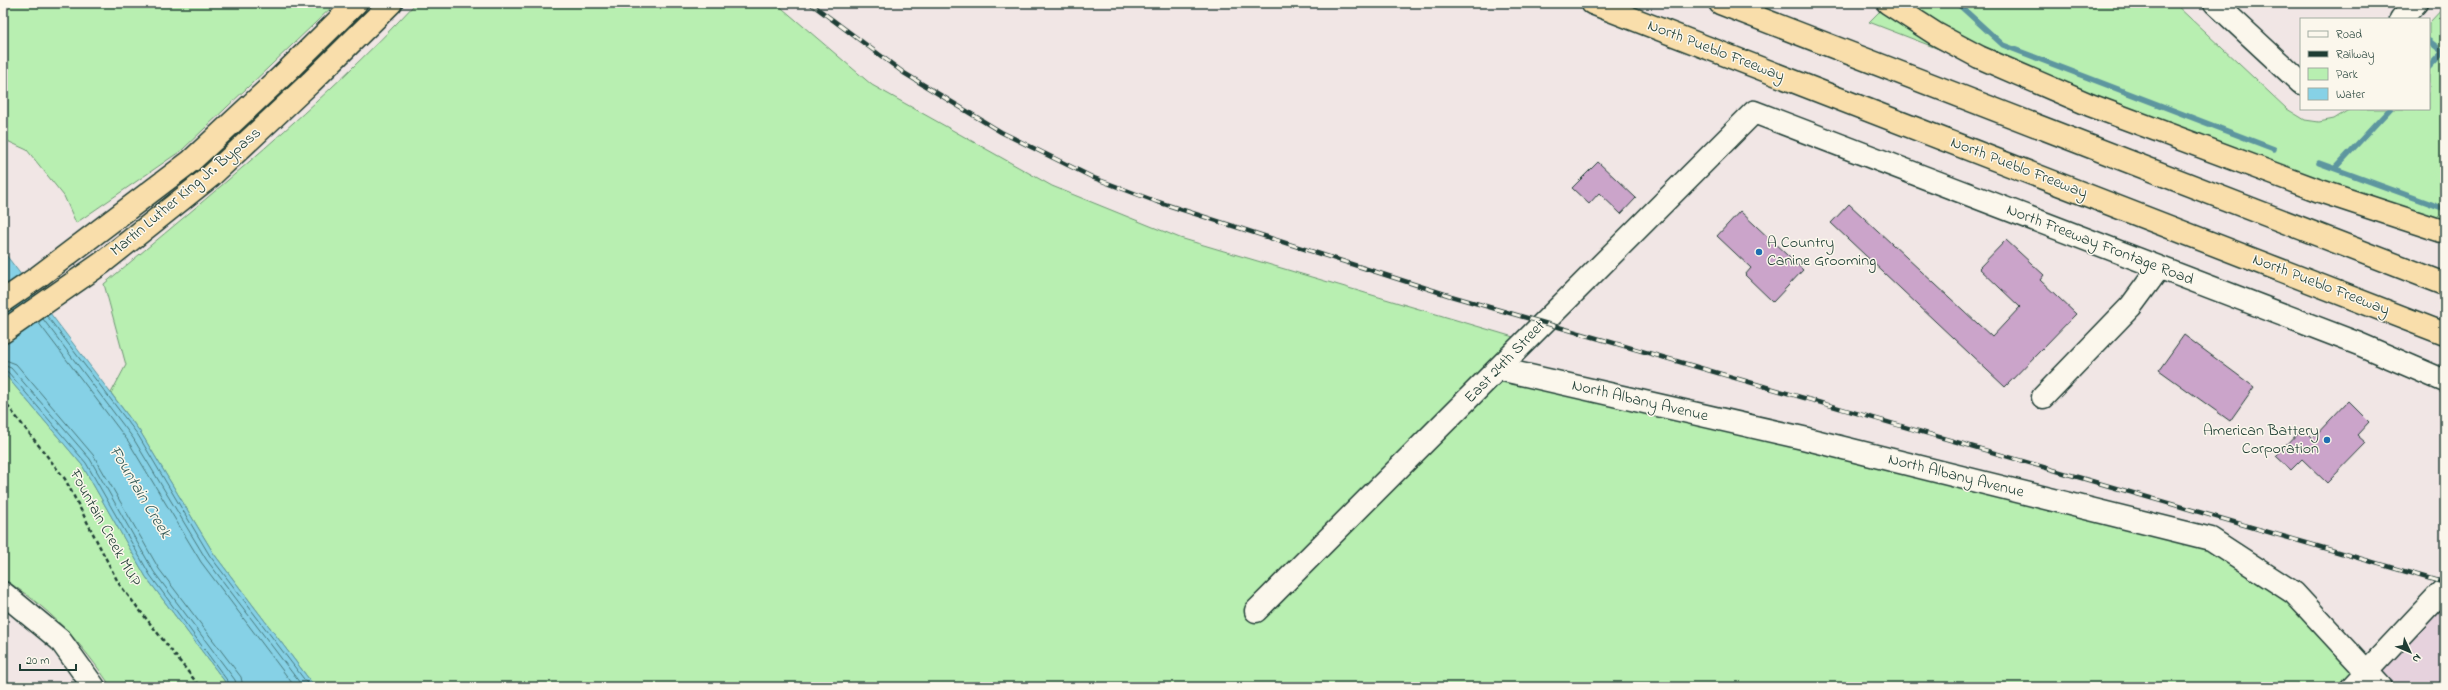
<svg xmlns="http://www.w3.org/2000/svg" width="2448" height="690" font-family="'Indie Flower',sans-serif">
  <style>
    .built { fill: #e6d2dd }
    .green { fill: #b8efb1; stroke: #6c9672 }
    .water { fill: #86d1e6; stroke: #5d969f }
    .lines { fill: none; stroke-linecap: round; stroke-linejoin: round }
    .shore { stroke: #48787b; stroke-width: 1 }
    .stream { stroke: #5d969f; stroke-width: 5.5 }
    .building { fill: #cba4ca; stroke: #1f3d34 }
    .minor-casing { stroke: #1f3d34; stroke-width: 25 }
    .highway-casing { stroke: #1f3d34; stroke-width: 25 }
    .path { stroke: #1f3d34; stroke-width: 2.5; stroke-dasharray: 4 3; stroke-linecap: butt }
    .minor { stroke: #fbf7ec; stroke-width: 22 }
    .highway { stroke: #f9deab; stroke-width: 22 }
    .rail-casing { stroke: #1f3d34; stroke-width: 4.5 }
    .rail { stroke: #fbf7ec; stroke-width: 3; stroke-dasharray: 9; stroke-linecap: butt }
    .poi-dot { fill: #1f6fb2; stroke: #fbf7ec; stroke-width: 1.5 }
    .labels { text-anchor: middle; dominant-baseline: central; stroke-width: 3; stroke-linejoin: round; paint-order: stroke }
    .street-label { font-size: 16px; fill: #1f3d34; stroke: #fbf7ec }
    .poi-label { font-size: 16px; fill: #1f3d34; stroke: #fbf7ec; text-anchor: start }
    .water-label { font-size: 17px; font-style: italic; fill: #345b58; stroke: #fbf7ec }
  </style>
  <rect width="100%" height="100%" fill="#f1e6e5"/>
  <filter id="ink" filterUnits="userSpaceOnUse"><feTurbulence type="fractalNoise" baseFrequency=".025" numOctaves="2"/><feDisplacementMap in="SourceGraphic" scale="8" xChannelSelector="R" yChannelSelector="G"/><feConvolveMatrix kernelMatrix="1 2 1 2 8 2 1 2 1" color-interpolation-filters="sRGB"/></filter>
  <g filter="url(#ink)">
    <path class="built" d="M2445,588V687H2381L2366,672Z"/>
    <g class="green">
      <path d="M3,3H336L182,150L76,223L64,196L27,150L3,139Z"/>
      <path d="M416,3H776L872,85L1052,186L1180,238L1527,341L1500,368L2211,539L2294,593L2381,687H315L214,554L141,433L111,393L126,365L104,284C211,195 321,105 416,3Z"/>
      <path d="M1888,3H2174L2287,109L2305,120L2319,122L2334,119L2350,109H2429V23L2445,6V245L1869,22Z"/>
      <path d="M3,372L82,465L146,577L229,687H111C83,644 47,605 3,579V484L6,479L3,477Z"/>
    </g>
    <path class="water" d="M3,251L141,433L214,554L315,687H229L146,577L82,465L3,372Z"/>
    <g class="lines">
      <g class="shore">
        <path d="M47,316L138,435L210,556L310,687"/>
        <path d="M43,319L133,438L206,559L303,687"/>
        <path d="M38,322L128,441L201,562L295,687"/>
        <path d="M3,359L16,364L94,456L159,569L241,677L243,687"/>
        <path d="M3,365L11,368L90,459L154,572L235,680L237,687"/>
        <path d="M3,370L8,372L86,463L150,575L232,687"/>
      </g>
      <g class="stream">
        <path d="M1957,3L2003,45L2274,149"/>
        <path d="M2429,41L2443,52"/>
        <path d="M2429,67L2445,50"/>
        <path d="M2319,163L2445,209"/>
        <path d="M2336,167L2390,109"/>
      </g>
    </g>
    <g class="building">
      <path d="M1598,162L1636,198L1621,214L1599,193L1589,204L1572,188Z"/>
      <path d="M1849,204L1992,337L2020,307L1979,268L2006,240L2044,275L2040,280L2076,314L2005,387L1831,223Z"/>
      <path d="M1740,211L1803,270L1773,302L1745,275L1751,268L1717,236Z"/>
      <path d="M2184,335L2254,387L2230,421L2159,370Z"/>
      <path d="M2348,401L2369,422L2357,435L2366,443L2327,483L2302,459L2291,470L2276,456L2303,428L2313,438Z"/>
    </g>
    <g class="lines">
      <defs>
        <g id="minor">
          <path d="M2215,3L2301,83"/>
          <path d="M2401,19L2416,3"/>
          <path d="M1499,369L1803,438L2211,539L2294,593L2381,687"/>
          <path d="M2043,397L2131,306L2159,268"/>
          <path d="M3,593L60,640L94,687"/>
          <path d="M1256,611L1754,112L2359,344L2445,381"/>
          <path d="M2352,687L2445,588"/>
        </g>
        <g id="highway">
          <path d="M1592,3L2445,334"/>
          <path d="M1720,3L2445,284"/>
          <path d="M1888,3L1936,34L1979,57L2090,105L2317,190L2445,232"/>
          <path d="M3,301L38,277L191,161L282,76L356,3"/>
          <path d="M3,332L102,263L211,176L311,82L391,3"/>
        </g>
      </defs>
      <use href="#minor" class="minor-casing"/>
      <use href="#highway" class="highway-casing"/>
      <path class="path" d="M3,400L65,479L119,584L200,687"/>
      <use href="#minor" class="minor"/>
      <use href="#highway" class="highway"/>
      <defs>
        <path id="rail" d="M810,3L904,73L1001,132L1094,178L1155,201L1451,296L2445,583"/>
      </defs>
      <use href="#rail" class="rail-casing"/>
      <use href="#rail" class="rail"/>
    </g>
  </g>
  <g class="poi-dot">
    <circle cx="1759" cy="252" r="4"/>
    <circle cx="2327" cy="440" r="4"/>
  </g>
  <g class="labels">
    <g class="street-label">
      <text transform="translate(1716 51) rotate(21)">North Pueblo Freeway</text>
      <text transform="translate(2019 168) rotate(21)">North Pueblo Freeway</text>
      <text transform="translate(186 192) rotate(-40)">Martin Luther King Jr. Bypass</text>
      <text transform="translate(2100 245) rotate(21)">North Freeway Frontage Road</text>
      <text transform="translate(2321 285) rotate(21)">North Pueblo Freeway</text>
      <text transform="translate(1505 362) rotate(-46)">East 24th Street</text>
      <text transform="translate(1640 401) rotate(13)">North Albany Avenue</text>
      <text transform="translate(1956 476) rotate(14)">North Albany Avenue</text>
      <text transform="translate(105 528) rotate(61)">Fountain Creek MUP</text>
    </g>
    <g class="poi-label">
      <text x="1767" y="243">A Country<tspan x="1767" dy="18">Canine Grooming</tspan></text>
      <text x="2319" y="431" text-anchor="end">American Battery<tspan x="2319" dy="18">Corporation</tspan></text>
    </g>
    <g class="water-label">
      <text transform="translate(140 492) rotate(59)">Fountain Creek</text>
    </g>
  </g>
  <rect width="2448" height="690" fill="none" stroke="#fbf7ec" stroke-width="16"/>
  <rect x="8" y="8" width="2432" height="674" fill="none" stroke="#1f3d34" stroke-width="1.5" filter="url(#ink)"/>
  <rect x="2300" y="18" width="130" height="92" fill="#fbf7ec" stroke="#a3ada2"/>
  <rect x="2308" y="31" width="20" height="6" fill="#fbf7ec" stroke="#a3ada2"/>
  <text x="2336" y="38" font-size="12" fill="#1f3d34">Road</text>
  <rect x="2308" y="51" width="20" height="6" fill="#1f3d34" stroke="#a3ada2"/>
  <text x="2336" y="58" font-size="12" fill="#1f3d34">Railway</text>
  <rect x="2308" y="68" width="20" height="12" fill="#b8efb1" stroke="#a3ada2"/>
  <text x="2336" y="78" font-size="12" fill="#1f3d34">Park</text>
  <rect x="2308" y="88" width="20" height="12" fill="#86d1e6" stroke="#a3ada2"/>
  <text x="2336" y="98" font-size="12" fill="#1f3d34">Water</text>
  <g transform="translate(2410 652) rotate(134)" stroke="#fbf7ec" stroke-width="3" paint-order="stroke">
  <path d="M0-3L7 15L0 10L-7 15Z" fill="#1f3d34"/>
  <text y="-6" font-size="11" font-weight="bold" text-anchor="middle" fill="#1f3d34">N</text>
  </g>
  <path d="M20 664v6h56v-6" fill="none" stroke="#1f3d34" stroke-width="2"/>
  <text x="26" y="664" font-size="12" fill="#1f3d34" stroke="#fbf7ec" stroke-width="3" paint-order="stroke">20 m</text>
</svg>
